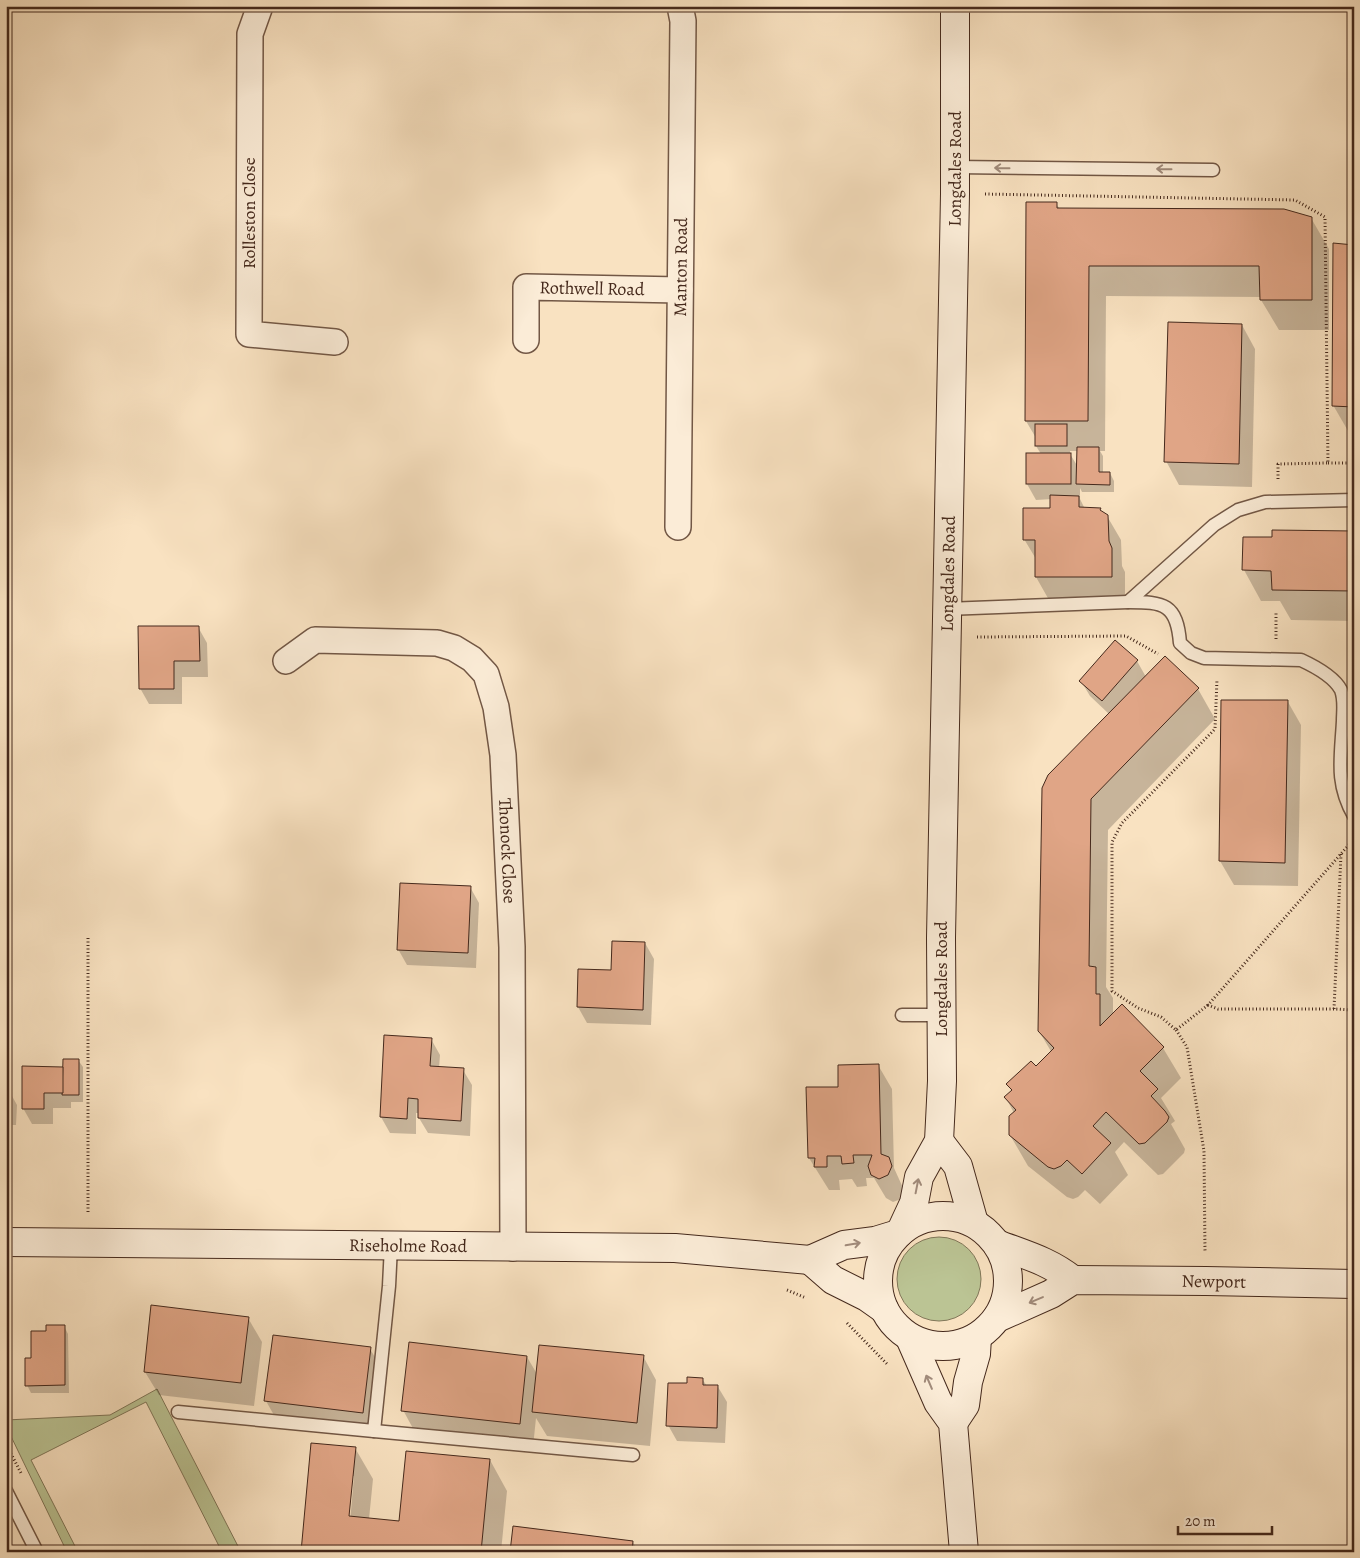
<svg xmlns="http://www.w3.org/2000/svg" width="1360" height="1558" font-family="Alegreya,serif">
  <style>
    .green { fill: #bbc494; stroke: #807658 }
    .shadow { fill: #0003; fill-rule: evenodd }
    .building { fill: #e0a586; stroke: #45291c }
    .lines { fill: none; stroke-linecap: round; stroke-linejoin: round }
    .lane-casing { stroke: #725745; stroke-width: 15 }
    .street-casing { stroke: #725745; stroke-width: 28 }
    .secondary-casing { stroke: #45291c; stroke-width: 30 }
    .path { stroke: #45291c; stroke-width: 3; stroke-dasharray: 1 2.5; stroke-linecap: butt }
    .lane { stroke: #fbecd7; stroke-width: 12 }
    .street { stroke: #fbecd7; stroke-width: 25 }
    .secondary { stroke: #fbecd7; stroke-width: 28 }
    .oneway { stroke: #a08a7a }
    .labels { text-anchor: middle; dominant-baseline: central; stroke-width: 4; stroke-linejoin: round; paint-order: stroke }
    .street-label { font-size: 18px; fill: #45291c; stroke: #fbecd7 }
  </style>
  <rect width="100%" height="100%" fill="#f9e2c1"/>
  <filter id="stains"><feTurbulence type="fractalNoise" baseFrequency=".004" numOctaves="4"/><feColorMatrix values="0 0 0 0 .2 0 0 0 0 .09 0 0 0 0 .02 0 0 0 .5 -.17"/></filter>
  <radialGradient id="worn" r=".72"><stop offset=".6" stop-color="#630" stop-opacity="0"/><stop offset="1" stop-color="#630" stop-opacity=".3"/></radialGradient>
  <g class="green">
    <circle cx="939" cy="1279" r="42"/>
    <path d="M157,1389L241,1552H222L146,1402L31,1460L78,1552H67L6,1426V1420L110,1415Z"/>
  </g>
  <g class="shadow">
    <path d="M1056,204L1060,209L1311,218L1329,249V330H1279L1261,300V297L1106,296L1105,451H1100L1103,456V473H1110L1114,481V492H1082L1080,488V499L1085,509H1100L1102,513L1107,516L1121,540L1122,566L1125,572V600H1049L1036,577V559L1024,539L1052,509V499L1036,500L1027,484L1041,454L1036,446V438L1026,421ZM1070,451H1078V467L1070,454Z"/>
    <path d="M1354,246V436H1351L1333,405Z"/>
    <path d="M1242,325L1255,349L1252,487L1179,485L1166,461Z"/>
    <path d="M1354,532V621L1291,620L1280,601H1261L1244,570V538L1273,539Z"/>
    <path d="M198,627L207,643L208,677H182V704H149L140,688Z"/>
    <path d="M1115,642L1137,661L1146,677L1198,689L1215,719L1108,830L1106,987L1113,998V1015L1163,1048L1181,1078L1161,1098L1175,1121L1171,1124L1185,1149L1184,1153L1163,1174L1158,1175L1124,1142L1115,1152L1128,1175L1100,1204L1085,1190L1078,1197L1073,1199L1067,1197L1028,1166L1010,1135L1014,1113L1006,1098L1012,1091L1008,1085L1036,1068L1052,1053L1039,1031L1109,714L1090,696L1081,681Z"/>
    <path d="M1222,701L1288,702L1301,725L1298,886L1234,885L1220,861Z"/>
    <path d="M470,887L479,903L476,968L407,965L398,949Z"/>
    <path d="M645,943L654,959L651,1025L587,1023L578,1007L612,972Z"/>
    <path d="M431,1039L440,1055L439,1068L463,1070L472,1085L470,1136L428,1133L419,1118V1113H416V1134L390,1133L381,1117Z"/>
    <path d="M78,1060L83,1067V1102H71V1108H53V1124H32L23,1108L64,1068Z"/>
    <path d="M878,1065L892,1089L894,1168L904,1190L901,1199L893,1202L886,1198L874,1178H866L867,1186L857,1187L852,1179L839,1180L840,1190H829L809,1158L840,1088Z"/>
    <path d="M6,1076L12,1085V1096L17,1105L16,1125H6Z"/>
    <path d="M248,1318L262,1342L254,1406L159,1395L145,1372Z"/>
    <path d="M64,1326L68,1334L69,1393H31L27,1385L32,1359L47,1332Z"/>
    <path d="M370,1349L384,1372L376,1436L279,1424L266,1401Z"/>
    <path d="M643,1356L656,1380L650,1446L547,1436L536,1418L533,1447L416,1434L403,1410L527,1357L537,1374Z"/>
    <path d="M702,1379L707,1386L718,1387L727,1402L725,1443L677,1441L668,1425L688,1385Z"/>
    <path d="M355,1448L373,1479L369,1519L400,1522L490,1460L507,1491L501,1552H302ZM352,1476H354L350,1522H347Z"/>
    <path d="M633,1542L638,1552H511Z"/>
  </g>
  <g class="building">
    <path d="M1026,202H1057V208L1284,209L1312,217V300H1260L1259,266H1089L1088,421H1025Z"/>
    <path d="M1333,243L1354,245V407L1332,406Z"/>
    <path d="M1168,322L1242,324L1239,464L1164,462Z"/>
    <rect x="1035" y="424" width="32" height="22"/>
    <path d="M1077,447H1099V472H1110V485L1076,484Z"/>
    <rect x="1026" y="453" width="45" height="31"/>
    <path d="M1050,495L1079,496V507L1101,508L1100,510L1108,515L1109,541L1112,548V577H1035V540H1023V508H1050Z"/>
    <path d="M1272,530L1354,531V591L1272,590L1271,571L1242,570L1243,537H1272Z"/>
    <path d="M138,626H199L200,661H174V689H139Z"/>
    <path d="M1115,640L1138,660L1102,701L1079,681Z"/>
    <path d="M1165,656L1199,688L1091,799L1089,966L1096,967V994H1100V1026L1122,1004L1164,1047L1140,1071L1158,1089L1151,1096L1165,1111L1169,1117L1167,1122L1145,1143L1139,1144L1106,1112L1093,1126L1111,1143L1082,1174L1067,1160L1061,1166L1054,1169L1048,1167L1009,1135V1116L1016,1110L1004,1097L1012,1090L1006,1084L1031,1061L1036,1066L1054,1048L1038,1031L1042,788L1048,775Z"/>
    <path d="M1221,700H1288L1285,863L1219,861Z"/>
    <path d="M400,883L471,886L468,953L397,950Z"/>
    <path d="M612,941L645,942L643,1010L577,1007L578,969L611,970Z"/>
    <path d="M384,1035L432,1038L430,1066L464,1068L461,1121L418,1118V1099L408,1098L407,1119L380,1117Z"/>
    <path d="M63,1059H79V1095H62Z"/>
    <path d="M879,1064L881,1154L889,1157L892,1166L888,1175L879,1179L871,1175L868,1166L872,1155H853L854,1163L842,1164L841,1156H827V1167H814L815,1158H808L806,1087H838V1065Z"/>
    <path d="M22,1066L63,1067V1093H44V1109H22Z"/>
    <path d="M151,1305L249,1317L241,1383L144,1372Z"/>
    <path d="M46,1325H65V1385L25,1386V1358H31V1331H46Z"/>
    <path d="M273,1335L371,1347L363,1413L264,1401Z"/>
    <path d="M409,1342L527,1356L520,1424L401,1411Z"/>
    <path d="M539,1345L644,1355L637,1423L532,1412Z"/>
    <path d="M687,1377L703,1378V1385H718L717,1428L666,1426L668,1383H687Z"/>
    <path d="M311,1443L356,1447L349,1516L399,1521L406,1451L490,1459L481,1552H301Z"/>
    <path d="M513,1526L633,1541L632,1552H510Z"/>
  </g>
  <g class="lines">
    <defs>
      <g id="lane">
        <path d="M955,167L1213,170"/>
        <path d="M1354,500L1265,502L1238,510L1214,525L1128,602C1164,602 1177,604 1180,643L1191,653L1204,658L1301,660C1314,666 1334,677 1341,690C1345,700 1343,711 1343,721C1341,758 1335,783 1354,816"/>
        <path d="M946,609L1128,602"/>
        <path d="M902,1015H941"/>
        <path d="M178,1412L374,1431L389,1286L391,1246"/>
        <path d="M374,1431L633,1455"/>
        <path d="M6,1491L37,1552"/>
      </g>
      <g id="street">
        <path d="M260,6L250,34L249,334L335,342"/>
        <path id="s1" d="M526,340V287L680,290"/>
        <path id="s2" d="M678,527L683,21L680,6"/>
        <path id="s3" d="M286,661L315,640L437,643L454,648L472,659L486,674L496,707L503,755L512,947L513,1248"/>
      </g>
      <g id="secondary">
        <path d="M939,1141L958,1166L974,1223"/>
        <circle cx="943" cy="1281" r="65"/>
        <path id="s4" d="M901,1231L914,1203L919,1177L939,1141L942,1081L941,938L955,194V6"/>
        <path id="s5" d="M6,1242L675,1248L810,1260"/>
        <path d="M997,1244C1026,1255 1049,1261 1073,1280"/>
        <path d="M810,1260L844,1245L875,1241L898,1234"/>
        <path d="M810,1260L833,1280L867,1297L884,1309"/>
        <path id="s6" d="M997,1318L1051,1294L1073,1280L1206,1281L1354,1284"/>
        <path d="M910,1338L938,1402L953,1423L964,1552"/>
        <path d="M953,1423L965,1405L968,1382L976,1354L977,1337"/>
      </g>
    </defs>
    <use href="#lane" class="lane-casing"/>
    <use href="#street" class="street-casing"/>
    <use href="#secondary" class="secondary-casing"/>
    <g class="path">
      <path d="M985,194L1295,200L1325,217L1328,463L1278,464V479"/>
      <path d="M1328,463H1354"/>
      <path d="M977,637L1126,636L1158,654"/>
      <path d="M1276,639V612"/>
      <path d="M1341,854L1334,1009L1354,1010"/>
      <path d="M1208,1005L1176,1030L1161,1017L1138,1008L1112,991V842L1122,823L1215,729L1217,679"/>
      <path d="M1334,1009H1218L1208,1005L1354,839"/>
      <path d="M1176,1030L1187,1047L1204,1151L1205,1252"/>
      <path d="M88,1212V937"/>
      <path d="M787,1290L806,1298"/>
      <path d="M847,1323L888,1365"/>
      <path d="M6,1444L22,1475"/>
    </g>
    <use href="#lane" class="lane"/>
    <use href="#street" class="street"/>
    <use href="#secondary" class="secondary"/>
  </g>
  <defs><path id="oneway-shaft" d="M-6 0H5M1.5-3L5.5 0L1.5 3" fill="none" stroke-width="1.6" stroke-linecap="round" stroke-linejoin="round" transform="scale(1.25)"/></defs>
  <g class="oneway">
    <use href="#oneway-shaft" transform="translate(1002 168) rotate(-179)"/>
    <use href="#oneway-shaft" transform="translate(1164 169) rotate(-179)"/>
    <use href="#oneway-shaft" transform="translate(917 1186) rotate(-79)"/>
    <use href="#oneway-shaft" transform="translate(853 1244) rotate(-10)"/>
    <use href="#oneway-shaft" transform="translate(1036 1300) rotate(157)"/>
    <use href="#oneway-shaft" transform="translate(929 1382) rotate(-113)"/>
  </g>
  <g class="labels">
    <g class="street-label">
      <text stroke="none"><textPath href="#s4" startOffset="1071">Longdales Road</textPath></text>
      <text transform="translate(249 213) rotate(-90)">Rolleston Close</text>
      <text stroke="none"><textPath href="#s2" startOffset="260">Manton Road</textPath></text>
      <text stroke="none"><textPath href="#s1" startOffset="119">Rothwell Road</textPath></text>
      <text stroke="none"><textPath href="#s4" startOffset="666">Longdales Road</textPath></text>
      <text stroke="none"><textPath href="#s3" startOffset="396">Thonock Close</textPath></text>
      <text transform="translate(941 979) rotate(-90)">Longdales Road</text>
      <text stroke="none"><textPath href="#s5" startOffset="402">Riseholme Road</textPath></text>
      <text stroke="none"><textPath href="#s6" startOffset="226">Newport</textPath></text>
    </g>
  </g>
  <rect width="1360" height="1558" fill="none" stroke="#f9e2c1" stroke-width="25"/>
  <rect x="8" y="8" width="1345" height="1543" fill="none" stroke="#45291c" stroke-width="2.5"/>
  <rect x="12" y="12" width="1335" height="1533" fill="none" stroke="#45291c"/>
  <path d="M1178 1526v8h94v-8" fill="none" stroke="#45291c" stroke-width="2.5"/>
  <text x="1185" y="1526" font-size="15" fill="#45291c" stroke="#fbecd7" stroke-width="4" paint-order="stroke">20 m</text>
  <rect width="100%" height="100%" filter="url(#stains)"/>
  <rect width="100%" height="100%" fill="url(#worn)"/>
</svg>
